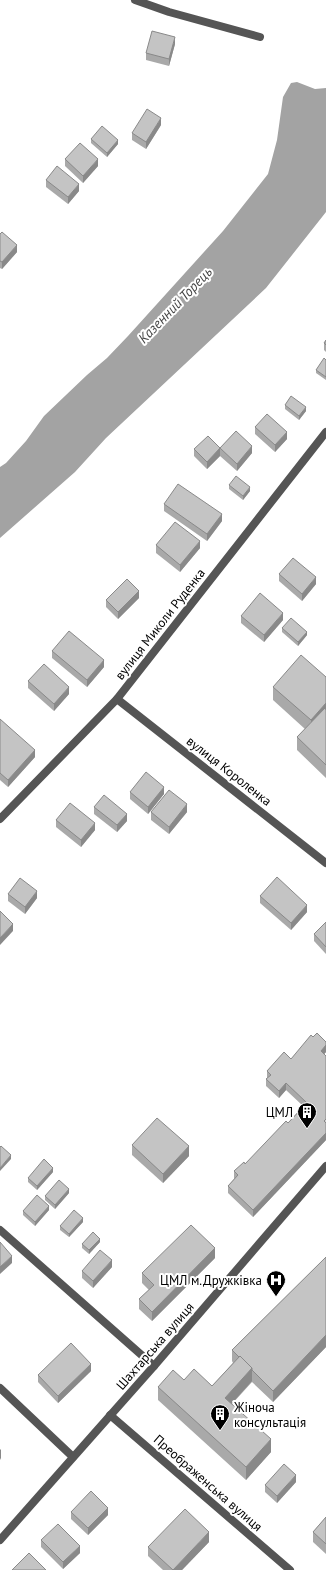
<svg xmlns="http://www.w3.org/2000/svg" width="326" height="1570" font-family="'PT Sans',sans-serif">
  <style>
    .water { fill: #a3a3a3 }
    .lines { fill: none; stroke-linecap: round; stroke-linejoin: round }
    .service { stroke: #555; stroke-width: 8 }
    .minor { stroke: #555; stroke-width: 8 }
    .tertiary { stroke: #555; stroke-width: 8 }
    .wall { fill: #a9a9a9 }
    .shaded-wall { fill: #898989 }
    .building { fill: #c4c4c4; stroke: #898989 }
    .labels { text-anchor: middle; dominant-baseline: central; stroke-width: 4; stroke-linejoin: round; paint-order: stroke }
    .street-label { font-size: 13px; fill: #000; stroke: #fff }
    .poi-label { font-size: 13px; fill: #000; stroke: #fff; text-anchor: end }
    .water-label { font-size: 14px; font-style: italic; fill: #444; stroke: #fff }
  </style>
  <rect width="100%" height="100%" fill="#fff"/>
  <path class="water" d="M297,82L315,89L326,88V212L266,288L106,438L75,472L0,538V467L6,463L26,441L44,416L87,375L107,358L128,336L223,231L268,174L277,140L283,97L291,83Z"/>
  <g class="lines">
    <path class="service" d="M0,1388L73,1457"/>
    <g class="minor">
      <path d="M135,0L169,12L260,37"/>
      <path d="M0,1230L154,1366"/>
      <path d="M110,1415L290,1570"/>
    </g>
    <g class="tertiary">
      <path d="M117,699L326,863"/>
      <path d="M0,819L117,699L326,432"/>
      <path d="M0,1540L154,1366L326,1166"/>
    </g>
  </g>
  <g class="wall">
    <path d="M175,44L169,66L146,60V53Z"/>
    <path d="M161,125L146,149L132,140V133Z"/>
    <path d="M91,139L118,144L107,157L91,143Z"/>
    <path d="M65,159L98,166L83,183L65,166Z"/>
    <path d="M46,180L79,191L68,204L46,187Z"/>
    <path d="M0,234L17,252L2,269L0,268Z"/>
    <path d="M326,340V352L324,350V343Z"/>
    <path d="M326,360V380L316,373V370Z"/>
    <path d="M285,405L306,411L299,420L285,409Z"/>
    <path d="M255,427L287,439L275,452L255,434Z"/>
    <path d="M220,448L252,453L237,471L220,456L207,469L194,456V449Z"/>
    <path d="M229,485L250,491L243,500L229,489Z"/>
    <path d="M164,504L222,521L207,541L164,511Z"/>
    <path d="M156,545L200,548L180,572L156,553Z"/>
    <path d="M279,574L316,584L302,601L279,581Z"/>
    <path d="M139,598L118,619L106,607V600Z"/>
    <path d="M241,616L283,620L264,642L241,623Z"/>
    <path d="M282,628L307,635L298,646L282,632Z"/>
    <path d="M52,651L104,667L87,687L52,658Z"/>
    <path d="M326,677V778L297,750V737L305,729L273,700V687Z"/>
    <path d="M28,681L69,694L54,711L28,688Z"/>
    <path d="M0,719L35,757L8,787L0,780Z"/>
    <path d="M130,792L164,794L148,814L130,799Z"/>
    <path d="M94,807L127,821L117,832L94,814Z"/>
    <path d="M151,812H187L169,834L151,820Z"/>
    <path d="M56,820L95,830L81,847L56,827Z"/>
    <path d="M8,894L37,898L25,914L8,901Z"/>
    <path d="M260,896L307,912L291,930L260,903Z"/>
    <path d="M326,922V954L314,941V934Z"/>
    <path d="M313,1037L326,1042V1052L324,1054L326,1140L253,1217L228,1193V1186L234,1179V1171L245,1164L288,1123L303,1106L286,1090L279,1098L266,1086V1079L267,1078V1071L291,1059Z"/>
    <path d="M132,1145L189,1156L163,1183L132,1155Z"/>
    <path d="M53,1172L37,1190L28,1182V1178Z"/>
    <path d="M69,1193L55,1209L45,1200V1196Z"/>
    <path d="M49,1210L35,1226L23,1215V1211Z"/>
    <path d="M83,1222L69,1237L60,1230V1226Z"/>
    <path d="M100,1242L89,1254L82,1248V1244Z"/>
    <path d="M326,1257V1347L273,1402L252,1382L232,1404L271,1452L246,1480L158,1400V1387L184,1380L212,1386L233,1363L232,1361V1350Z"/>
    <path d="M215,1258L152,1321L139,1309V1299L149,1290L142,1283V1273Z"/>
    <path d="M112,1267L93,1288L82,1278V1271Z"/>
    <path d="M91,1371L58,1403L38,1382V1375Z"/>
    <path d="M296,1482L277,1503L265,1492V1485Z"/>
    <path d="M71,1512L108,1515L88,1535L71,1519Z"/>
    <path d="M326,1517V1554L313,1542V1532Z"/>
    <path d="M41,1540L80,1553L63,1569L41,1547Z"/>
    <path d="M209,1542L182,1570H163L148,1556V1547Z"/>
  </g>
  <g class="shaded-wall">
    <path d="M175,37V44L169,66V59Z"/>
    <path d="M161,118V125L146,149V142Z"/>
    <path d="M118,140V144L107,157V153Z"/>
    <path d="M98,159V166L83,183V176Z"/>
    <path d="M79,184V191L68,204V197Z"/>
    <path d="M17,245V252L2,269V262Z"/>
    <path d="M306,407V411L299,420V416Z"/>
    <path d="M287,432V439L275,452V445Z"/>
    <path d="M252,446V453L237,471V464Z"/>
    <path d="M220,448V456L207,469V462Z"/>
    <path d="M250,487V491L243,500V496Z"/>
    <path d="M222,514V521L207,541V534Z"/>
    <path d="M200,541V548L180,572V565Z"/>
    <path d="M316,577V584L302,601V594Z"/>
    <path d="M139,591V598L118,619V612Z"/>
    <path d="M283,613V620L264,642V635Z"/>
    <path d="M307,632V635L298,646V642Z"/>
    <path d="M104,660V667L87,687V680Z"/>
    <path d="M69,687V694L54,711V704Z"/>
    <path d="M326,703V716L311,734V720Z"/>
    <path d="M35,750V757L8,787V780Z"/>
    <path d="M164,787V794L148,814V807Z"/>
    <path d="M187,804V812L169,834V827Z"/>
    <path d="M127,814V821L117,832V825Z"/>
    <path d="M95,823V830L81,847V840Z"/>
    <path d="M37,891V898L25,914V907Z"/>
    <path d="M307,905V912L291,930V923Z"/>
    <path d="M13,924V931L0,945V938Z"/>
    <path d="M326,1045V1052L321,1058V1051Z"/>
    <path d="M286,1083V1090L279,1098V1091Z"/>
    <path d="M326,1133V1140L253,1217V1210Z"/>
    <path d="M189,1146V1156L163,1183V1174Z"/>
    <path d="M11,1155V1159L0,1171V1168Z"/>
    <path d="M53,1168V1172L37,1190V1186Z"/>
    <path d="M69,1189V1193L55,1209V1205Z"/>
    <path d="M49,1206V1210L35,1226V1222Z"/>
    <path d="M83,1218V1222L69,1237V1234Z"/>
    <path d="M100,1239V1242L89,1254V1250Z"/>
    <path d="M215,1248V1258L152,1321V1312Z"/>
    <path d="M12,1256V1263L0,1274V1267Z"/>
    <path d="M112,1260V1267L93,1288V1281Z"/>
    <path d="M326,1335V1347L273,1402V1391Z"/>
    <path d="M91,1364V1371L58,1403V1396Z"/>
    <path d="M252,1368V1381L225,1411V1398Z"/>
    <path d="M271,1439V1452L246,1480V1467Z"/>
    <path d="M1,1449V1458L0,1460V1450Z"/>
    <path d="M296,1475V1482L277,1503V1496Z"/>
    <path d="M108,1508V1515L88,1535V1528Z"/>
    <path d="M209,1532V1542L182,1570H173Z"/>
    <path d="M80,1546V1553L63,1569V1562Z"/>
  </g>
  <g class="building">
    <path d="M152,31L175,37L169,59L146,53Z"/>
    <path d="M147,109L161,118L146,142L132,133Z"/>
    <path d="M102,126L118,140L107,153L91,139Z"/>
    <path d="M80,143L98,159L83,176L65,159Z"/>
    <path d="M57,166L79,184L68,197L46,180Z"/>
    <path d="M2,232L17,245L2,262L0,261V234Z"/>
    <path d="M326,340V345L324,343Z"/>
    <path d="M324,358L326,360V377L316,370Z"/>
    <path d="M291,396L306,407L299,416L285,405Z"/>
    <path d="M267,414L287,432L275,445L255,427Z"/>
    <path d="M236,431L252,446L237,464L220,448L207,462L194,449L208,436L220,448Z"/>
    <path d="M236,476L250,487L243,496L229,485Z"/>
    <path d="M178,484L222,514L207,534L164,504Z"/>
    <path d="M175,522L200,541L180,565L156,545Z"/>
    <path d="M293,558L316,577L302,594L279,574Z"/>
    <path d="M127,579L139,591L118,612L106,600Z"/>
    <path d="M260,593L283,613L264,635L241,616Z"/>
    <path d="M291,618L307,632L298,642L282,628Z"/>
    <path d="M69,631L104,660L87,680L52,651Z"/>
    <path d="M301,655L326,677V703L311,720L273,687Z"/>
    <path d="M44,664L69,687L54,704L28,681Z"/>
    <path d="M325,708L326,710V765L297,737Z"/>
    <path d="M0,719L35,750L8,780L0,773Z"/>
    <path d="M146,772L164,787L148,807L130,792Z"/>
    <path d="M169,790L187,804L169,827L151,812Z"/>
    <path d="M104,795L127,814L117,825L94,807Z"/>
    <path d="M70,803L95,823L81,840L56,820Z"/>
    <path d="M277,877L307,905L291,923L260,896Z"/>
    <path d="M20,878L37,891L25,907L8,894Z"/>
    <path d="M0,911L13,924L0,938Z"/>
    <path d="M326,922V947L314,934Z"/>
    <path d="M317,1033L326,1042V1045L321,1051L326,1056V1119L324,1121L326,1123V1133L253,1210L228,1186L238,1175L234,1171L244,1162L245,1164L286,1121L288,1123L307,1103L286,1083L279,1091L266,1079L271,1075L267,1071L284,1052L291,1059L311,1035L313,1037Z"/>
    <path d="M157,1118L189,1146L163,1174L132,1145Z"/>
    <path d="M1,1146L11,1155L0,1168V1147Z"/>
    <path d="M44,1159L53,1168L37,1186L28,1178Z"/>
    <path d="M59,1180L69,1189L55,1205L45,1196Z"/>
    <path d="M37,1195L49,1206L35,1222L23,1211Z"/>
    <path d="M74,1210L83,1218L69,1234L60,1226Z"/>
    <path d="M191,1225L215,1248L152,1312L139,1299L154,1285L142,1273Z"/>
    <path d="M93,1232L100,1239L89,1250L82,1244Z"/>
    <path d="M0,1242L12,1256L0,1267Z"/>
    <path d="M100,1250L112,1260L93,1281L82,1271Z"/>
    <path d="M326,1257V1335L273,1391L252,1370V1368L240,1356L239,1357L232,1350Z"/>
    <path d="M71,1343L91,1364L58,1396L38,1375Z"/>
    <path d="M240,1356L252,1368L225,1398L271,1439L246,1467L158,1387L173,1370L184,1380L194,1369L212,1386Z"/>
    <path d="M284,1464L296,1475L277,1496L265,1485Z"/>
    <path d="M91,1491L108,1508L88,1528L71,1512Z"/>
    <path d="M185,1509L209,1532L173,1570L148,1547Z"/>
    <path d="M326,1517V1544L313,1532Z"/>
    <path d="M58,1524L80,1546L63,1562L41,1540Z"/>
    <path d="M29,1553L46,1570H12Z"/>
  </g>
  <defs>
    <symbol id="building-pin" viewBox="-11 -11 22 30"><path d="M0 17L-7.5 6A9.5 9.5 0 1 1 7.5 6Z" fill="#000" stroke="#fff"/><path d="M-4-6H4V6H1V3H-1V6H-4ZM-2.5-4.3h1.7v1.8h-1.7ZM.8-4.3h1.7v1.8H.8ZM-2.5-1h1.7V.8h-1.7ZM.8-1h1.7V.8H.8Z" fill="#fff"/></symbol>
    <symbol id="hospital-pin" viewBox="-11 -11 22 30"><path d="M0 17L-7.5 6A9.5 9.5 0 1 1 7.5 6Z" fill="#000" stroke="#fff"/><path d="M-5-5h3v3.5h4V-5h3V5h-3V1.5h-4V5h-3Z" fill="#fff"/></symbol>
  </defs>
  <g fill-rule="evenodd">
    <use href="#building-pin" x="296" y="1101" width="22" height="30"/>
    <use href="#hospital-pin" x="265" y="1269" width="22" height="30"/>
    <use href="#building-pin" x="209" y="1403" width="22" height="30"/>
  </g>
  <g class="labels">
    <g class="street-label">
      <text transform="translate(160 624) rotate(-52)">вулиця Миколи Руденка</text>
      <text transform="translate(229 771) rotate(38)">вулиця Короленка</text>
      <text transform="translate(155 1346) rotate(-49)">Шахтарська вулиця</text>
      <text transform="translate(208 1483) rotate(41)">Преображенська вулиця</text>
    </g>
    <g class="poi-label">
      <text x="293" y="1112">ЦМЛ</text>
      <text x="262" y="1280">ЦМЛ м.Дружківка</text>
      <text x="234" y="1407" text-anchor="start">Жіноча<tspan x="234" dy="15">консультація</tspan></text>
    </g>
    <g class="water-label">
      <text transform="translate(175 305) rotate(-46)">Казенний Торець</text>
    </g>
  </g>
</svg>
